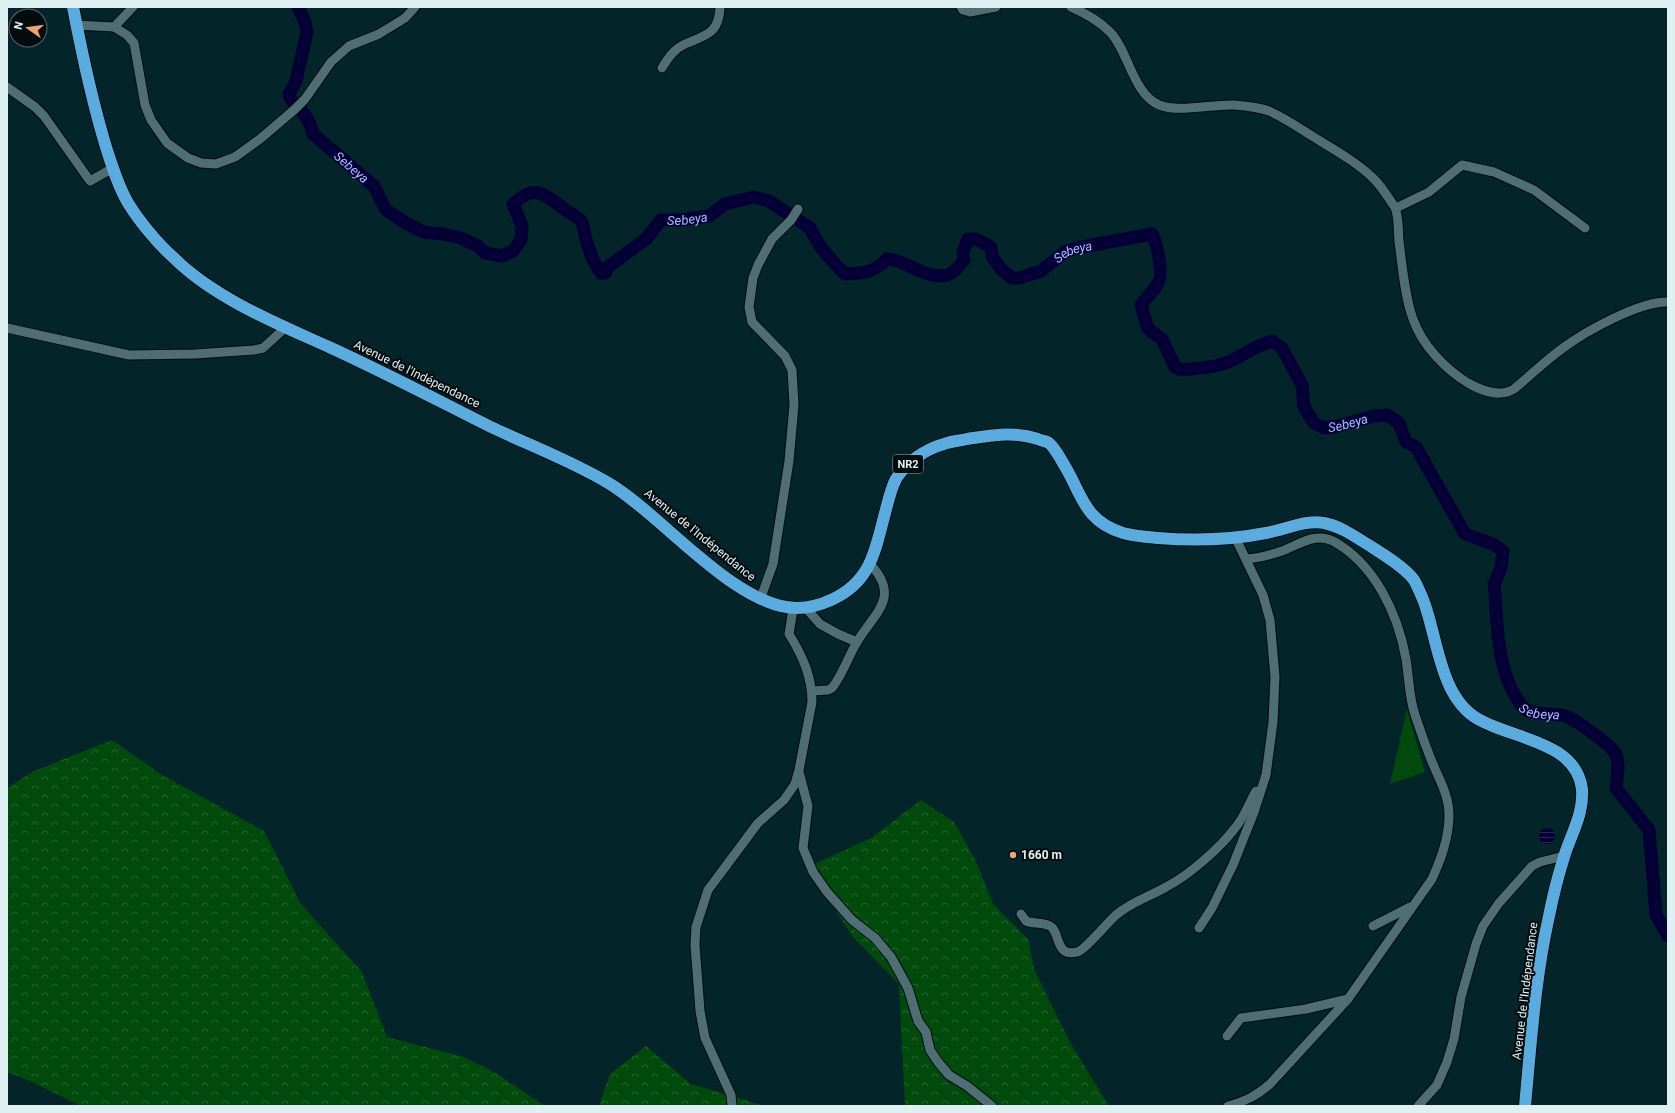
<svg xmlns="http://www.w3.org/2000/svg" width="1675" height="1113" font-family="Roboto,sans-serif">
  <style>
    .grass { fill: #004a0c }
    .forest { fill: url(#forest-crowns) }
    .water { fill: url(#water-rules) }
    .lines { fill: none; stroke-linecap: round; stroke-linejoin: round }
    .river { stroke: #040035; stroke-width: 13 }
    .minor-casing { stroke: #000c0f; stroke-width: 11 }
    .highway-casing { stroke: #000c0f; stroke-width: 14 }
    .minor { stroke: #4e6e73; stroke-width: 9 }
    .highway { stroke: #5aabde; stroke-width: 12 }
    .poi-dot { fill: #efa377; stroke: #020b0d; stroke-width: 1.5 }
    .labels { text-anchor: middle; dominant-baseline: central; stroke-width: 4; stroke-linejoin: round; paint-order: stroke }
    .shield { fill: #020b0d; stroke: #9dabae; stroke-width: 1 }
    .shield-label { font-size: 11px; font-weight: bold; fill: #dff0f3 }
    .street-label { font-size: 12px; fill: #dff0f3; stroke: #020b0d }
    .poi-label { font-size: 12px; font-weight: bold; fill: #dff0f3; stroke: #020b0d; text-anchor: start }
    .water-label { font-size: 13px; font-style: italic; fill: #a8bdfd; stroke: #020b0d }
  </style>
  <defs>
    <pattern id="forest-crowns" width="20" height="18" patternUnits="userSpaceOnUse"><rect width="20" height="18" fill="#004a0c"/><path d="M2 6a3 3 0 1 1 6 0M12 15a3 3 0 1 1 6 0" fill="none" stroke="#256430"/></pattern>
    <pattern id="water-rules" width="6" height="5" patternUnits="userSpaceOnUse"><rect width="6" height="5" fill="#040035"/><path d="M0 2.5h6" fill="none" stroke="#282653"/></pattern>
  </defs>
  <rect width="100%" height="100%" fill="#032428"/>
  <path class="grass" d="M1407,709L1425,772L1390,784Z"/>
  <g class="forest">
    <path d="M112,740L162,775L264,831L301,904L362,972L387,1037L464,1057L494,1072L545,1106H81L30,1081L7,1072V788L34,771Z"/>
    <path d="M921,800L954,822L976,861L993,904L1028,939L1034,969L1071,1044L1109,1106H905L899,984L852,936L808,867L871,838Z"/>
    <path d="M646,1046L691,1084L765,1106H599L610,1074Z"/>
  </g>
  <circle class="water" cx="1547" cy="836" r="8"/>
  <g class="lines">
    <path class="river" id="s1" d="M298,7L305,22L307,32L296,81L289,95C291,101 292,101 296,105C304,112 311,124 313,134L374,186L386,210L406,223L423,232L443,234L461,238L478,246L485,253L502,256L513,251L521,240L522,226L513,204C534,184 543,193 563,208C568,212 577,216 581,221C584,225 584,234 586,239C589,250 594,264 601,273H605L608,267L646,239L661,220H681L709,216L725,204L754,197L769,201L810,228L820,246L835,264L845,274C864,273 873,273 887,259C907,260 926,280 947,275C955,273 959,266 964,260L963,253L968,239H976L991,247L992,256L1001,269L1012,278H1019L1041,271L1065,252L1076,248L1152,234C1157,243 1164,275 1158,283C1154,291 1146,298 1141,305L1148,329L1162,339L1175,367L1181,370C1198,368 1217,368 1233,360C1247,353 1255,346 1272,341L1282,348L1302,385L1304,407L1314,423L1324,428L1338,426L1374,416L1387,415L1399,423L1406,442L1416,447L1465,534L1493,544L1503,551L1501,568L1494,584L1495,592C1497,629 1498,676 1522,706C1530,717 1554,712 1565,716C1575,719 1611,745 1616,754C1620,763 1617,778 1616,788L1649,830L1656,915L1668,936"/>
    <defs>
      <g id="minor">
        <path d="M961,7L963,10L970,12L996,7"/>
        <path d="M1071,7C1085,13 1099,21 1110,32C1128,50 1133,94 1159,105C1178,113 1212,104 1234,105C1246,106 1258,107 1269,111C1285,118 1298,127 1312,136C1333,149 1357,162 1374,179C1382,187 1388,197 1394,206C1399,213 1398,232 1399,241C1402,265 1405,298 1413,319C1422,345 1445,369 1468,383C1482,391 1499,398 1514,389C1530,376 1546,360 1563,348C1586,331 1640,301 1668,302"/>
        <path d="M76,25L114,27L127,35L134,43L145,105L151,120L167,143L188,158L201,163L216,164L235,157L260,139L294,110L305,99L331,62L349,46L379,34L405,18L415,7"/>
        <path d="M114,27L133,7"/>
        <path d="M662,68C668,58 674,49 685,44C706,35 719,34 720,7"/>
        <path d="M7,87L35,107L44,116L90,181L113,168"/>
        <path d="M1396,208L1429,192L1462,165L1494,172L1534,190L1585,228"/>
        <path d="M7,328L129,355L195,354L254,350L263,348L285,328"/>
        <path d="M760,600L773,564L789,461L794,405L792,370L785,356L752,322L749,307L753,278L758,265L772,239L791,220L798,209"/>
        <path d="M805,607L820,624L838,634L857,642"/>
        <path d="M812,691L828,690L832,688C843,674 848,657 857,642C874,613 901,598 871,565"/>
        <path d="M799,772L808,806L803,848L813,872L827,892L852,920L875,938L891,957L908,988L918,1021L926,1032L930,1050L938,1062L949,1075L967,1086L992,1106"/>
        <path d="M1021,914L1026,921C1033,924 1042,922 1050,926C1060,931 1055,958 1077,952C1084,951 1108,922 1116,915C1131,902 1149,897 1166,887C1188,876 1220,848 1235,828C1244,818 1249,803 1256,791"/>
        <path d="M1373,926L1410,907"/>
        <path d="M1199,928L1212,908L1233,865L1254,812L1266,775L1273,722L1275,677L1270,620L1263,595L1236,539"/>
        <path d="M1227,1036L1241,1018L1306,1009L1348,999"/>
        <path d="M732,1106L731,1095L705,1038L700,1011L695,945L696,927L708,890L758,823L784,800L795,784L799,770L812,702C812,676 802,655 789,634L793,609"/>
        <path d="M1228,1106C1246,1101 1256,1096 1270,1084L1348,999L1432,879C1441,859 1449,838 1449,815C1449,796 1440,781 1433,764C1426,748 1421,732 1415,715C1409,697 1409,678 1406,659C1398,614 1375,564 1333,541C1315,532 1298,545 1282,551C1270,555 1259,558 1246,559"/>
        <path d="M1418,1106L1437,1085L1447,1062L1454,1039L1461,997L1476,944L1483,926L1499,903L1532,866L1540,862L1564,856"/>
      </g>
      <path id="highway" d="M73,7C82,54 92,101 106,147C112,166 118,186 128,203C139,221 158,244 174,258C214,298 278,324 329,347C384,372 437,400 491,427C531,446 572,461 610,484C663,516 736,608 797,608C809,608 820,605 831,600C871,582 875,551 885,513C888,502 891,488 896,479C906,462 926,449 944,444C951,441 959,441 967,439C992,435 1014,431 1038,439C1042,441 1046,441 1049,443C1053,446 1061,459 1063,463C1082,493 1083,521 1123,533C1134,536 1147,537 1158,538C1195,541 1230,540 1266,533C1284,530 1307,519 1324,523C1340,526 1354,536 1367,544C1381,553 1405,567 1414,580C1416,583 1423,599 1424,602C1438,640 1440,697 1478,719C1512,739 1576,741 1582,789C1584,814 1571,834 1564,857C1558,876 1553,896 1549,916C1535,978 1531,1042 1525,1106"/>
    </defs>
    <use href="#minor" class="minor-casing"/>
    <use href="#highway" class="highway-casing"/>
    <use href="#minor" class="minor"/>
    <use href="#highway" class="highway"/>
  </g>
  <circle class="poi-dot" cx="1013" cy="855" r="4"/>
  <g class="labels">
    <rect class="shield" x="893" y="455" width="30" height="18" rx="3"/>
    <g class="shield-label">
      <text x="908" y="464">NR2</text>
    </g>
    <g class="street-label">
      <text transform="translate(417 374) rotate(26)">Avenue de l'Indépendance</text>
      <text transform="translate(700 535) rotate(39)">Avenue de l'Indépendance</text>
      <text transform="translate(1525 991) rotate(-83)">Avenue de l'Indépendance</text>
    </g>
    <g class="poi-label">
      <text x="1021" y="855">1660 m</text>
    </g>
    <g class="water-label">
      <text stroke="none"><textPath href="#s1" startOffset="190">Sebeya</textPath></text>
      <text stroke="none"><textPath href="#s1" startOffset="682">Sebeya</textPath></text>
      <text stroke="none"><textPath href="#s1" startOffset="1163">Sebeya</textPath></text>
      <text stroke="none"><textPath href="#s1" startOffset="1630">Sebeya</textPath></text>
      <text stroke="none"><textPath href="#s1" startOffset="2039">Sebeya</textPath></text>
    </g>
  </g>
  <rect width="1675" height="1113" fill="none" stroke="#dff0f3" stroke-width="16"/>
  <g transform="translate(28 28) rotate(284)"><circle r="19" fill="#020b0d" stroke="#5a6769"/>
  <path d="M0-3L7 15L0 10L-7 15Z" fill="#efa377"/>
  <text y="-6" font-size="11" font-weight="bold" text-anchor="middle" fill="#dff0f3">N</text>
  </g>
</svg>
